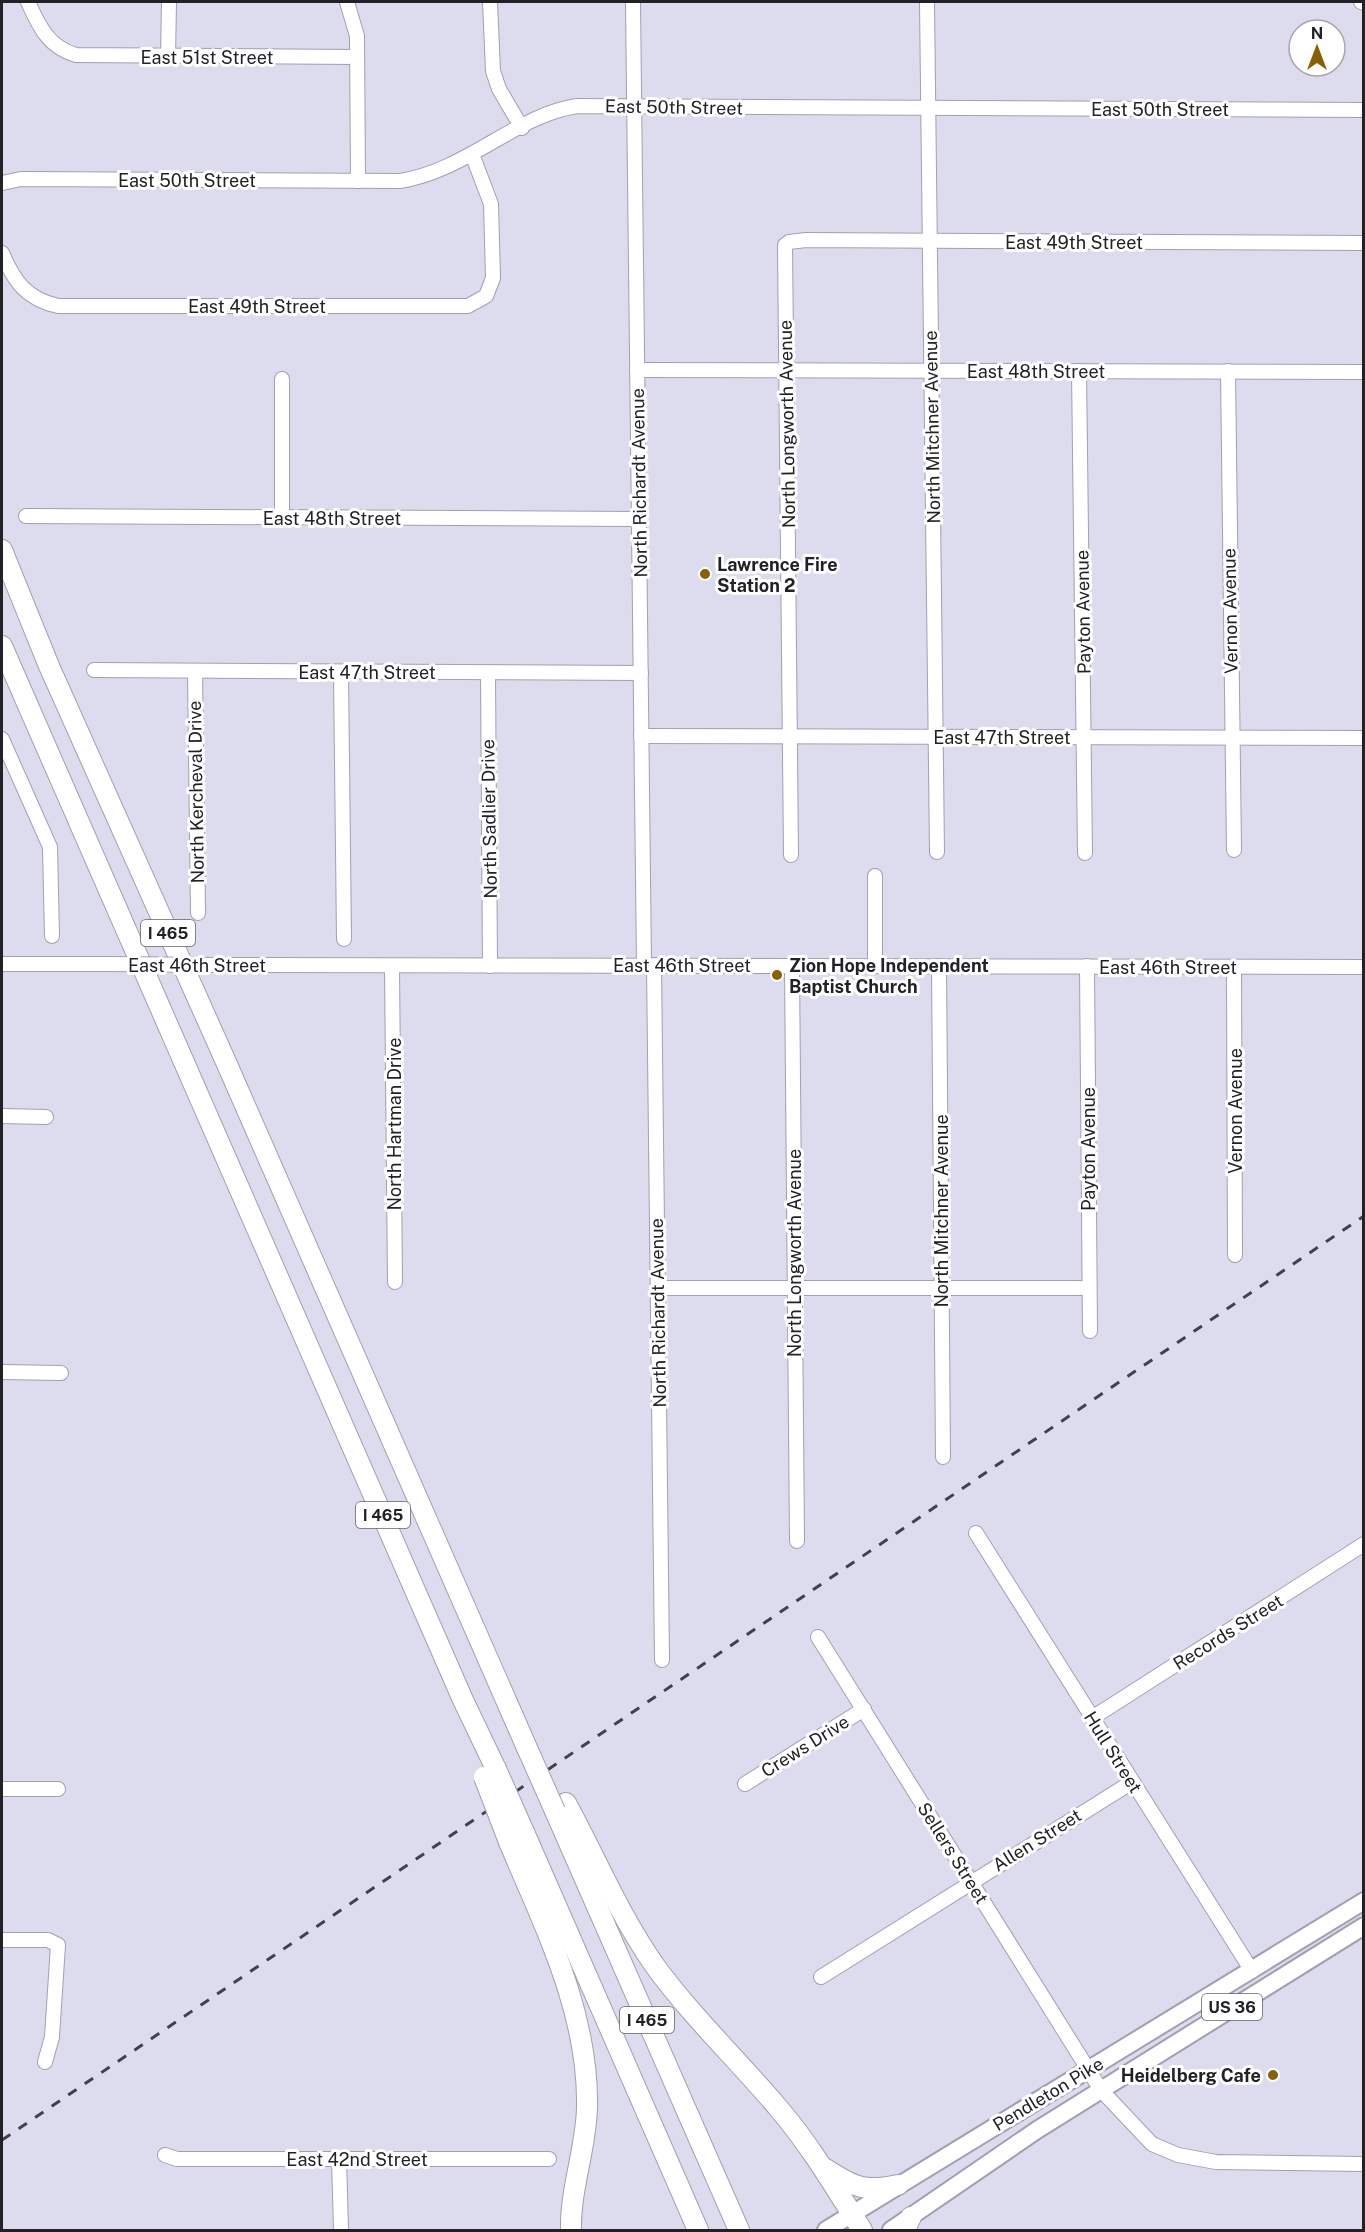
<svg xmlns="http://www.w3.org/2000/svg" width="1365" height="2232" font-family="'Public Sans',sans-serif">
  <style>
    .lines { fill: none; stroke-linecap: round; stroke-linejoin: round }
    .minor-casing { stroke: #a1a0b0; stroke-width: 16 }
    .major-casing { stroke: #a1a0b0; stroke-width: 20 }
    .highway-casing { stroke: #a1a0b0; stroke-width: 22 }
    .minor { stroke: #fff; stroke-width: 14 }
    .major { stroke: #fff; stroke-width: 16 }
    .highway { stroke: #fff; stroke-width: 20 }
    .rail { stroke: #424149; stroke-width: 3; stroke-dasharray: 10 10; stroke-linecap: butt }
    .minor-bridge-casing { stroke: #a1a0b0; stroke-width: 16; stroke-linecap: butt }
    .highway-bridge-casing { stroke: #a1a0b0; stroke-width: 22; stroke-linecap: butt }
    .minor-bridge { stroke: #fff; stroke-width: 14 }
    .highway-bridge { stroke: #fff; stroke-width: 20 }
    .poi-dot { fill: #8a6101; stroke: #fff; stroke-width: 2 }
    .labels { text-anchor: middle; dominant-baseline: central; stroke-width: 6; stroke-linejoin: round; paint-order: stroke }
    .shield { fill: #fff; stroke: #646468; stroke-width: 1.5 }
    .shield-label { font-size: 16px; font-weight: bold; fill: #222127 }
    .street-label { font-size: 18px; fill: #222127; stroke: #fff }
    .poi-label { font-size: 18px; font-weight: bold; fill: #222127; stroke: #fff; text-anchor: start }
  </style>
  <rect width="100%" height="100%" fill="#dddcee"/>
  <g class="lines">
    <defs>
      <g id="minor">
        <path d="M28,2C39,26 48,47 76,55L357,57"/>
        <path d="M347,2L357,36L358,181"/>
        <path d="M490,2L493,71L499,89L522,128"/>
        <path d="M633,2L644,965"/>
        <path d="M927,2L937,852"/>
        <path d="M1361,2L1364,3"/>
        <path d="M168,57L169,2"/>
        <path d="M2,183L21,179L400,181C466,171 516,115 577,106L1364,110"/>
        <path d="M2,253C14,281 26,299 58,306H468L486,296L493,278L491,204L472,154"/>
        <path d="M637,370L1364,372"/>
        <path d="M1079,371L1085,853"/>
        <path d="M1228,371L1234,850"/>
        <path d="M282,379V518"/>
        <path d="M26,516L639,519"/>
        <path d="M94,670L641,673"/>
        <path d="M195,671L198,913"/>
        <path d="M341,673L344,939"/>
        <path d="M488,673L490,966"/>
        <path d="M641,736L1364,738"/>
        <path d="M2,739L50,847L52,936"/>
        <path d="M791,855L785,245L789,242L806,240L1364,243"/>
        <path d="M2,964H108"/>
        <path d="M217,965L1364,967"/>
        <path d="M654,965L662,1660"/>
        <path d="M792,965L797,1541"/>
        <path d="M392,966L395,1282"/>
        <path d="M875,966V876"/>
        <path d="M939,966L943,1457"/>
        <path d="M1087,966L1090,1331"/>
        <path d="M1234,967L1235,1255"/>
        <path d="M2,1116L46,1117"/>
        <path d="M658,1288H1089"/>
        <path d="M2,1372L61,1373"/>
        <path d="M976,1533L1252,1971"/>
        <path d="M818,1637L1101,2090L1152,2144L1178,2155L1216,2162L1364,2164"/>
        <path d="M1092,1718L1364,1544"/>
        <path d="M745,1784L864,1709"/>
        <path d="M2,1789H58"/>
        <path d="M2,1940H48L58,1945L52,2037L45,2062"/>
        <path d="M821,1977L1132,1782"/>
        <path d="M165,2155L177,2159H549"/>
        <path d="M339,2159L341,2230"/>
      </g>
      <g id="major">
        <path d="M826,2230L1364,1901"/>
        <path d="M891,2230L1037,2130L1364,1926"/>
      </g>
      <g id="highway">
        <path d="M2,550L49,666L226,1062L527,1748"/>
        <path d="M2,646L463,1700L496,1769"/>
        <path d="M566,1803C596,1858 619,1915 655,1966C693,2018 739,2061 780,2110C812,2148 836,2189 862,2230"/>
        <path d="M555,1811L739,2230"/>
        <path d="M524,1832L698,2230"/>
        <path d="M509,1842C545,1928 589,2013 587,2108C586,2149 570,2189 571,2230"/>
        <path d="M826,2169C855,2188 865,2192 898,2185"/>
        <path d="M905,2230L911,2217"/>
      </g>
    </defs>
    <use href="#minor" class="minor-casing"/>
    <use href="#major" class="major-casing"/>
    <use href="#highway" class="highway-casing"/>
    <use href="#minor" class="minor"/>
    <use href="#major" class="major"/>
    <use href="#highway" class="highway"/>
    <path class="rail" d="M2,2140L1364,1216"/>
    <defs>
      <path id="minor-bridge" d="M108,964L217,965"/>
      <g id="highway-bridge">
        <path d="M527,1748L555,1811"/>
        <path d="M496,1769L524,1832"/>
        <path d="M484,1777L509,1842"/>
      </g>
    </defs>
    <use href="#minor-bridge" class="minor-bridge-casing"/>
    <use href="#highway-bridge" class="highway-bridge-casing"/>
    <use href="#minor-bridge" class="minor-bridge"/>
    <use href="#highway-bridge" class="highway-bridge"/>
  </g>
  <g class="poi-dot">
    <circle cx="705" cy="574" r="6"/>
    <circle cx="777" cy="975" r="6"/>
    <circle cx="1273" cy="2075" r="6"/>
  </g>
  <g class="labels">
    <g class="shield">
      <rect x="141" y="920" width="54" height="26" rx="4.5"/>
      <rect x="356" y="1502" width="54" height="26" rx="4.5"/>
      <rect x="1202" y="1994" width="60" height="26" rx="4.5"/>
      <rect x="620" y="2007" width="54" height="26" rx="4.5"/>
    </g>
    <g class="shield-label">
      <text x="168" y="933">I 465</text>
      <text x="383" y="1515">I 465</text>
      <text x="1232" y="2007">US 36</text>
      <text x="647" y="2020">I 465</text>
    </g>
    <g class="street-label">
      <text x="207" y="57">East 51st Street</text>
      <text transform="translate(674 107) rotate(1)">East 50th Street</text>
      <text x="1160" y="109">East 50th Street</text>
      <text x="187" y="180">East 50th Street</text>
      <text x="1074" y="242">East 49th Street</text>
      <text x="257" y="306">East 49th Street</text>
      <text x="1036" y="371">East 48th Street</text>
      <text transform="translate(787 424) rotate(-91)">North Longworth Avenue</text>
      <text transform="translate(932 427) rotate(-91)">North Mitchner Avenue</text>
      <text transform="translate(639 483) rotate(-91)">North Richardt Avenue</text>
      <text x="332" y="518">East 48th Street</text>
      <text transform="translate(1230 611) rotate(-91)">Vernon Avenue</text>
      <text transform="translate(1083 612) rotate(-91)">Payton Avenue</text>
      <text x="367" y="672">East 47th Street</text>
      <text x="1002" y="737">East 47th Street</text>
      <text transform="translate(196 792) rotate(-91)">North Kercheval Drive</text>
      <text transform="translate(489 819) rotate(-91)">North Sadlier Drive</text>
      <text x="197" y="965">East 46th Street</text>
      <text x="682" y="965">East 46th Street</text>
      <text x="1168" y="967">East 46th Street</text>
      <text transform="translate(1235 1111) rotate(-90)">Vernon Avenue</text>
      <text transform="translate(394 1124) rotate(-90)">North Hartman Drive</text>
      <text transform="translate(1088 1149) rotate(-90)">Payton Avenue</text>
      <text transform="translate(941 1211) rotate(-90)">North Mitchner Avenue</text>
      <text transform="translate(794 1253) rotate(-90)">North Longworth Avenue</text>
      <text transform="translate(658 1313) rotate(-91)">North Richardt Avenue</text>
      <text transform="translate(1228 1632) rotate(-32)">Records Street</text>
      <text transform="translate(805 1746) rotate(-32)">Crews Drive</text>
      <text transform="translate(1113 1752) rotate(58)">Hull Street</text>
      <text transform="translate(1037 1840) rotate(-32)">Allen Street</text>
      <text transform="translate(953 1853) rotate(58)">Sellers Street</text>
      <text transform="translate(1048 2094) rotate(-31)">Pendleton Pike</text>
      <text x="357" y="2159">East 42nd Street</text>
    </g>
    <g class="poi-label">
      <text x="717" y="564">Lawrence Fire<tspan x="717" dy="21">Station 2</tspan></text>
      <text x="789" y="965">Zion Hope Independent<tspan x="789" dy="21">Baptist Church</tspan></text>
      <text x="1261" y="2075" text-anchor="end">Heidelberg Cafe</text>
    </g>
  </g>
  <rect width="1365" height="2232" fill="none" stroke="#222127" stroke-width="6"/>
  <g transform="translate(1317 48)"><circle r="28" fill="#ffffff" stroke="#a7a6a9" stroke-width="1.5"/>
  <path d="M0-4.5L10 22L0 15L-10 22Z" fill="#8a6101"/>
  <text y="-9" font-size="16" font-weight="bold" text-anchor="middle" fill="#222127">N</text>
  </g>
</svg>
